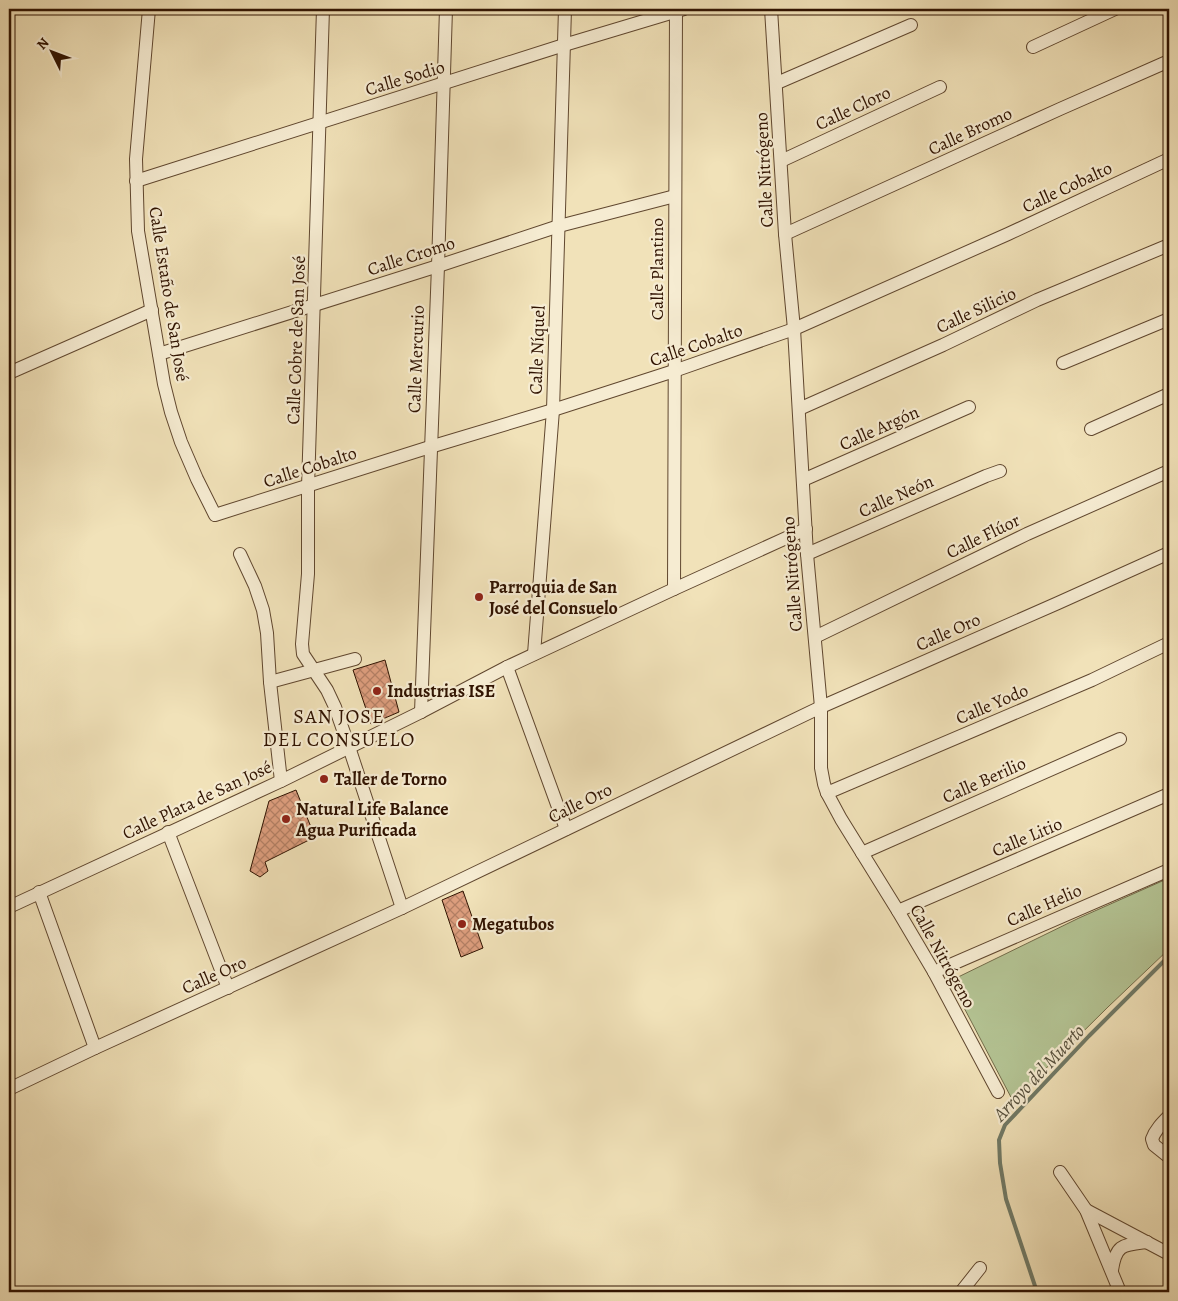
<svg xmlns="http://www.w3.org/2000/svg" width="1178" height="1301" font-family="Alegreya,serif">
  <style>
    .green { fill: #b4c494; stroke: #726c4a }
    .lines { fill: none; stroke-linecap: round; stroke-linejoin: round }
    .stream { stroke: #707a67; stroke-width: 4 }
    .building { fill: url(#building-cross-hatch); stroke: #301301 }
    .minor-casing { stroke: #60472f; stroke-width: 14 }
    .minor { stroke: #f6ecd2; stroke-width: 12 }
    .poi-dot { fill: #8f2418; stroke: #f6ecd2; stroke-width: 2 }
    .labels { text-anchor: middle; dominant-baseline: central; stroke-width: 4.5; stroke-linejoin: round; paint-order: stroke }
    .street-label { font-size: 18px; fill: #301301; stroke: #f6ecd2 }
    .poi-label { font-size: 18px; font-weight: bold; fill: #301301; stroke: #f6ecd2; text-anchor: start }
    .water-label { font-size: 19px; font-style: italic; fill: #554f3c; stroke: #f6ecd2 }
    .quarter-label { font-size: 20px; letter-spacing: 1px; fill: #301301; stroke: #f6ecd2 }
  </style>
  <defs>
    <pattern id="building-cross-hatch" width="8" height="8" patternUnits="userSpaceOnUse" patternTransform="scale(1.25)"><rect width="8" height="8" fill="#dd9e7e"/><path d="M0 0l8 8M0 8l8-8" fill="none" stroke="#b48065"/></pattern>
  </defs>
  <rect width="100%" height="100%" fill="#f1e2b9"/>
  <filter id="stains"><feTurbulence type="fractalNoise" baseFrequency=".004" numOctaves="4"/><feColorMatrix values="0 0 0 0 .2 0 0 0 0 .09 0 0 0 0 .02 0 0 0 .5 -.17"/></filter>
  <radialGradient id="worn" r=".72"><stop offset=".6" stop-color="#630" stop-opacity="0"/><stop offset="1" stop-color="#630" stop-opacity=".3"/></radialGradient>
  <path class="green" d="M1169,878V949L1108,1007L1013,1101L950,981L1079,918Z"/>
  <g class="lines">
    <path class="stream" d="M1037,1292L1006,1199L1000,1163L999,1140L1005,1125L1089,1036L1169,956"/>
  </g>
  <g class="building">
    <path d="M385,660L399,712L371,724L353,670Z"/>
    <path d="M296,790L315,837L265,862L268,871L260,877L250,871L269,801Z"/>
    <path d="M463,891L483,948L461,957L442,900Z"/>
  </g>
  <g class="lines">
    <defs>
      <g id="minor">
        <path d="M149,9L136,159L138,231L164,384L171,412L181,442L197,479L215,515L430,447L553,410L674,371L794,329L1008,234L1169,159"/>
        <path d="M323,9L308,487V574L302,644L303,654L327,690L335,707L349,747L402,908"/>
        <path d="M771,9L785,234L794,329L807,554L821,707V768L824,784L827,793L841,819L898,911L934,972L998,1092"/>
        <path d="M1033,47L1115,9"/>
        <path d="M777,83L911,25"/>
        <path d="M781,161L940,87"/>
        <path d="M136,181L564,45L684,9"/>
        <path d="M785,234L1060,109L1169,61"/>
        <path d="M159,354L438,266L559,226L675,196"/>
        <path d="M1063,363L1169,319"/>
        <path d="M9,373L152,310"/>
        <path d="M799,409L943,345L1037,300L1169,245"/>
        <path d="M1091,429L1169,394"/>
        <path d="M803,480L969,407"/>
        <path d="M240,554L255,586L263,610L267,633L270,682L281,781"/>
        <path d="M807,554L986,476L1000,471"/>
        <path d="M674,589L676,9"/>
        <path d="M815,637L1027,534L1169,471"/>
        <path d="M534,654L553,410L565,9"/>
        <path d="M507,667L566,829"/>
        <path d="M270,682L355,659"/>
        <path d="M421,712L438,266L446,9"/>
        <path d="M827,793L1092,680L1169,643"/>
        <path d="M168,832L228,988"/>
        <path d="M862,853L1120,739"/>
        <path d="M39,892L95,1048"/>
        <path d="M9,907L281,781L421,712L507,667L674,589L806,529"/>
        <path d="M898,911L1169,794"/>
        <path d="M934,972L1169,870"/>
        <path d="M9,1089L95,1048L402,908L821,707L1058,603L1169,553"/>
        <path d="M1169,1116C1162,1123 1155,1130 1152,1139L1154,1145L1169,1157"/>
        <path d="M1060,1172L1086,1210L1120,1292"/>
        <path d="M1086,1210L1169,1254"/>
        <path d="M1112,1270C1116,1244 1123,1245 1147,1242"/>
        <path d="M961,1292L980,1268"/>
      </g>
    </defs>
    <use href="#minor" class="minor-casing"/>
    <use href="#minor" class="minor"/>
  </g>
  <g class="poi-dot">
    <circle cx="479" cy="597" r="5"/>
    <circle cx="377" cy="691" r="5"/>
    <circle cx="324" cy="779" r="5"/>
    <circle cx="286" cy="819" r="5"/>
    <circle cx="462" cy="924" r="5"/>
  </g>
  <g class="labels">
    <g class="street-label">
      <text transform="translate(405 78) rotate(-17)">Calle Sodio</text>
      <text transform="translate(853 108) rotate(-25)">Calle Cloro</text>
      <text transform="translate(970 131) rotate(-25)">Calle Bromo</text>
      <text transform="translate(764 170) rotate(-93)">Calle Nitrógeno</text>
      <text transform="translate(1067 187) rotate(-25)">Calle Cobalto</text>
      <text transform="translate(411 256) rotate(-18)">Calle Cromo</text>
      <text transform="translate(657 269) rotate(-90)">Calle Plantino</text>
      <text transform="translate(169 294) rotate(81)">Calle Estaño de San José</text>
      <text transform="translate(976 310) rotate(-25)">Calle Silicio</text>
      <text transform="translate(296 340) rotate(-88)">Calle Cobre de San José</text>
      <text transform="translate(696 345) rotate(-19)">Calle Cobalto</text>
      <text transform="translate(537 350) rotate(-88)">Calle Níquel</text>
      <text transform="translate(416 359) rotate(-88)">Calle Mercurio</text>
      <text transform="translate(879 428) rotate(-24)">Calle Argón</text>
      <text transform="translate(310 467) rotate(-18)">Calle Cobalto</text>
      <text transform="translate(896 496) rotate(-24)">Calle Neón</text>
      <text transform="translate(983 536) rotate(-26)">Calle Flúor</text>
      <text transform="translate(792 574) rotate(-94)">Calle Nitrógeno</text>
      <text transform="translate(948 632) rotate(-24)">Calle Oro</text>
      <text transform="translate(992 704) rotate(-23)">Calle Yodo</text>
      <text transform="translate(984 780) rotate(-24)">Calle Berilio</text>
      <text transform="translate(197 800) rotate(-25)">Calle Plata de San José</text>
      <text transform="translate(580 803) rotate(-26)">Calle Oro</text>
      <text transform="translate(1027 837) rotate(-23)">Calle Litio</text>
      <text transform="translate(1044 905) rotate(-24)">Calle Helio</text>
      <text transform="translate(943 956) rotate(61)">Calle Nitrógeno</text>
      <text transform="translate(214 975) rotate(-24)">Calle Oro</text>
    </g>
    <g class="poi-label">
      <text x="489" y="587">Parroquia de San<tspan x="489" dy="21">José del Consuelo</tspan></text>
      <text x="387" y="691">Industrias ISE</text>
      <text x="334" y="779">Taller de Torno</text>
      <text x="296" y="809">Natural Life Balance<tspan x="296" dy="21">Agua Purificada</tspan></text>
      <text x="472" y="924">Megatubos</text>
    </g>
    <g class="water-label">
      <text transform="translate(1039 1073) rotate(-47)">Arroyo del Muerto</text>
    </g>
    <g class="quarter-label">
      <text x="339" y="716">SAN JOSE<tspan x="339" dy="23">DEL CONSUELO</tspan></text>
    </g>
  </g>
  <rect width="1178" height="1301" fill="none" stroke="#f1e2b9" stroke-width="30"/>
  <rect x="10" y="10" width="1158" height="1281" fill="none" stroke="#301301" stroke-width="2.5"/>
  <rect x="15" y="15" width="1148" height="1271" fill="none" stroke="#301301"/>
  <g transform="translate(52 52) rotate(312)" stroke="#f6ecd2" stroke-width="4" paint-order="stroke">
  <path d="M0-4L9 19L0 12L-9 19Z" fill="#301301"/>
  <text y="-8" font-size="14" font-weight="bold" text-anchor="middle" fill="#301301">N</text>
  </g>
  <rect width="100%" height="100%" filter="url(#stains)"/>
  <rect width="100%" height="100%" fill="url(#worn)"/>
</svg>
